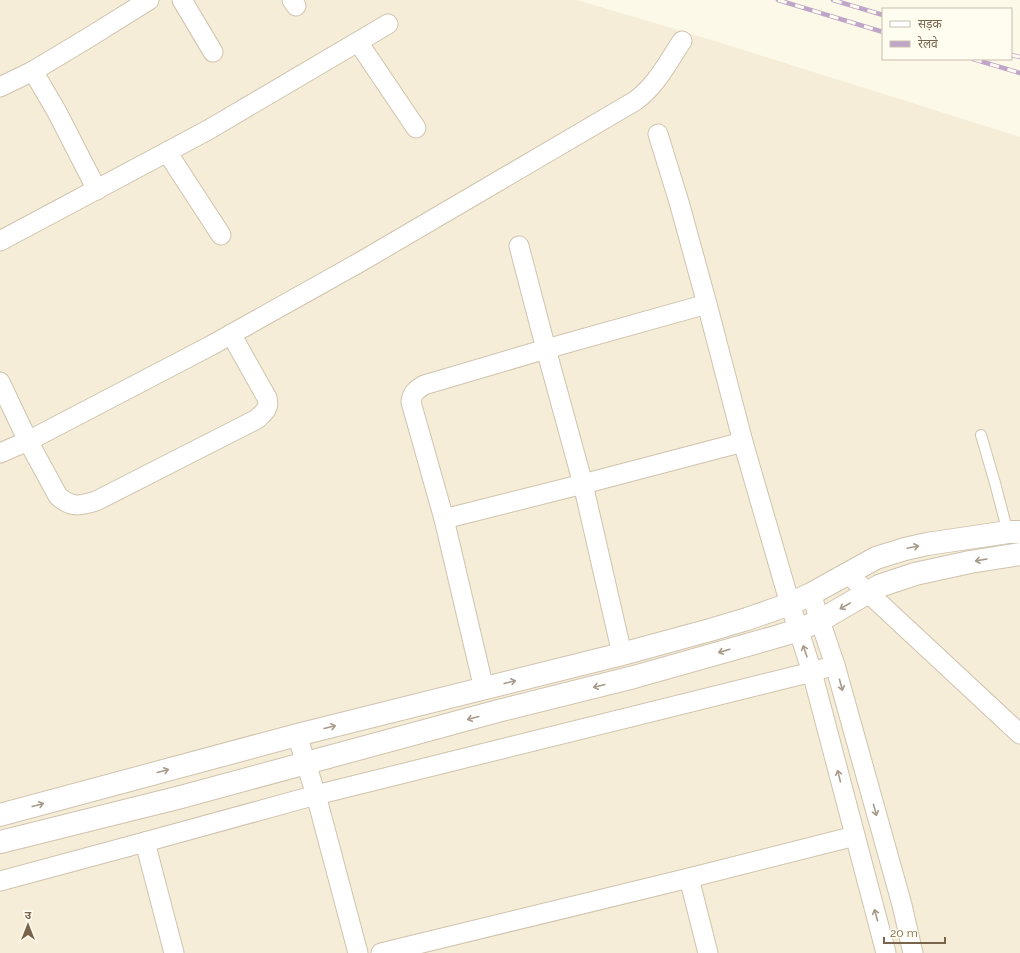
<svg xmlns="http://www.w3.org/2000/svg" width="1020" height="953" font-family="Raleway,'Noto Sans Devanagari',sans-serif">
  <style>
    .residential { fill: #f5edd7 }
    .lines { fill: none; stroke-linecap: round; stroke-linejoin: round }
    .service-casing { stroke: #d0c3ae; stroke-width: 12 }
    .minor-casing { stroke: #d0c3ae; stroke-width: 21 }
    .tertiary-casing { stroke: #d0c3ae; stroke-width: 24 }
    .service { stroke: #fff; stroke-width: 10 }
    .minor { stroke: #fff; stroke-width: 19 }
    .tertiary { stroke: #fff; stroke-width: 22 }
    .rail-casing { stroke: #bfa6c9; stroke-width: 4.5 }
    .rail { stroke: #fffcf0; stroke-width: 3; stroke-dasharray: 9; stroke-linecap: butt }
    .oneway { stroke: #a89a8a }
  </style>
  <rect width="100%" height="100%" fill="#fdf9e9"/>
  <path class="residential" d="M0,0H577L715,41L1020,137V953H0Z"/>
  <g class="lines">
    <defs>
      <path id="service" d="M981,435L995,483L1008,533"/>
      <g id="minor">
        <path d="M182,0L213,52"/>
        <path d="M292,0L296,6"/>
        <path d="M358,42L416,128"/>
        <path d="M33,71L57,112L97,190"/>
        <path d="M0,87L33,71L88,38L149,0"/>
        <path d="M658,134L679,202L707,304L743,442L790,604L812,672L886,953"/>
        <path d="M167,152L221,235"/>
        <path d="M0,241L208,130L388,24"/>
        <path d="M519,246L546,349L583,484L622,654"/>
        <path d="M0,382L28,441L58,496C71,508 80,506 96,501L257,419C264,412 270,409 267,398L231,334"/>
        <path d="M0,453L28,441L212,345L362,261L635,101C656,86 668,62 682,41"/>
        <path d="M444,519L583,484L743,442"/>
        <path d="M848,574L1020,734"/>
        <path d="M811,594L835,665L902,905L913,953"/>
        <path d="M484,689L444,519L411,402C412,393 416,390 424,385L546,349L707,304"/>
        <path d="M297,735L316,795L358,953"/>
        <path d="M145,842L174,953"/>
        <path d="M689,878L708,953"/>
        <path d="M0,881L145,842L316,795L812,672L835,665"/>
        <path d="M381,953L689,878L855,836"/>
      </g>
      <g id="tertiary">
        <path d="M0,815L297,735L622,654L710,630L747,619L790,604L811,594L876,558L905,549L927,544L1008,532H1020"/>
        <path d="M0,842L181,797L498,711L634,677L779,636L798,630L821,620L879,586L915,574L970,562L1020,554"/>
      </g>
    </defs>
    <use href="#service" class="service-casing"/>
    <use href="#minor" class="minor-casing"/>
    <use href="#tertiary" class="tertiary-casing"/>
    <use href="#service" class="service"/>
    <use href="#minor" class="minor"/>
    <use href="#tertiary" class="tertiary"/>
    <defs>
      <g id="rail">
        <path d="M778,0L883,32"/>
        <path d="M833,0L883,15"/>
        <path d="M1011,55L1020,57"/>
        <path d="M973,59L1020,73"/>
      </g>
    </defs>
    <use href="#rail" class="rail-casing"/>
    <use href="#rail" class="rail"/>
  </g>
  <defs><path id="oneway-shaft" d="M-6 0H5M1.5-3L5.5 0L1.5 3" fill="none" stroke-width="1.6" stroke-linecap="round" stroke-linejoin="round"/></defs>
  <g class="oneway">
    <use href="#oneway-shaft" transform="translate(913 547) rotate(-12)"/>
    <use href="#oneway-shaft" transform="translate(981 560) rotate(170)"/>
    <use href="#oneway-shaft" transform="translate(845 606) rotate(150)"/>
    <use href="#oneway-shaft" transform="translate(724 651) rotate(164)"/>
    <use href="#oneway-shaft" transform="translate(805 651) rotate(-109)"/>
    <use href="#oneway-shaft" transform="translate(510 682) rotate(-14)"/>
    <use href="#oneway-shaft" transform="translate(841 685) rotate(75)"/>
    <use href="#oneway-shaft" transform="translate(599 686) rotate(166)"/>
    <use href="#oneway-shaft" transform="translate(473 718) rotate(165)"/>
    <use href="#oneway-shaft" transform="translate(330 727) rotate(-14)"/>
    <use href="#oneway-shaft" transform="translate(163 771) rotate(-15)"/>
    <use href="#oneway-shaft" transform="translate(839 776) rotate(-104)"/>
    <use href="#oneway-shaft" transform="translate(38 805) rotate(-15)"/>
    <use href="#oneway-shaft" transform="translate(875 810) rotate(75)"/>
    <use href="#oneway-shaft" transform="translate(876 915) rotate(-105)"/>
  </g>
  <rect x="882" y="8" width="130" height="52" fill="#fffcf0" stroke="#c9bfae"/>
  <rect x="890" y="21" width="20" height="6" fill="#ffffff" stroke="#c9bfae"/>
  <text x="918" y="28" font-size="12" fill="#79644b">सड़क</text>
  <rect x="890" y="41" width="20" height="6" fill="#bfa6c9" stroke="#c9bfae"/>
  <text x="918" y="48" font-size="12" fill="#79644b">रेलवे</text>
  <g transform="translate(28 925)" stroke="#fffcf0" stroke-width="3" paint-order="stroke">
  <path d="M0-3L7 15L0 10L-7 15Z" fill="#79644b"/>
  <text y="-6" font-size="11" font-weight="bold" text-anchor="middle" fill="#79644b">उ</text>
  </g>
  <path d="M884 937v6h61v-6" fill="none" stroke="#79644b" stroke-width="2"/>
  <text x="890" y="937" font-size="12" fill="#79644b" stroke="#fffcf0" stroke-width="3" paint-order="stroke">20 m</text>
</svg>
